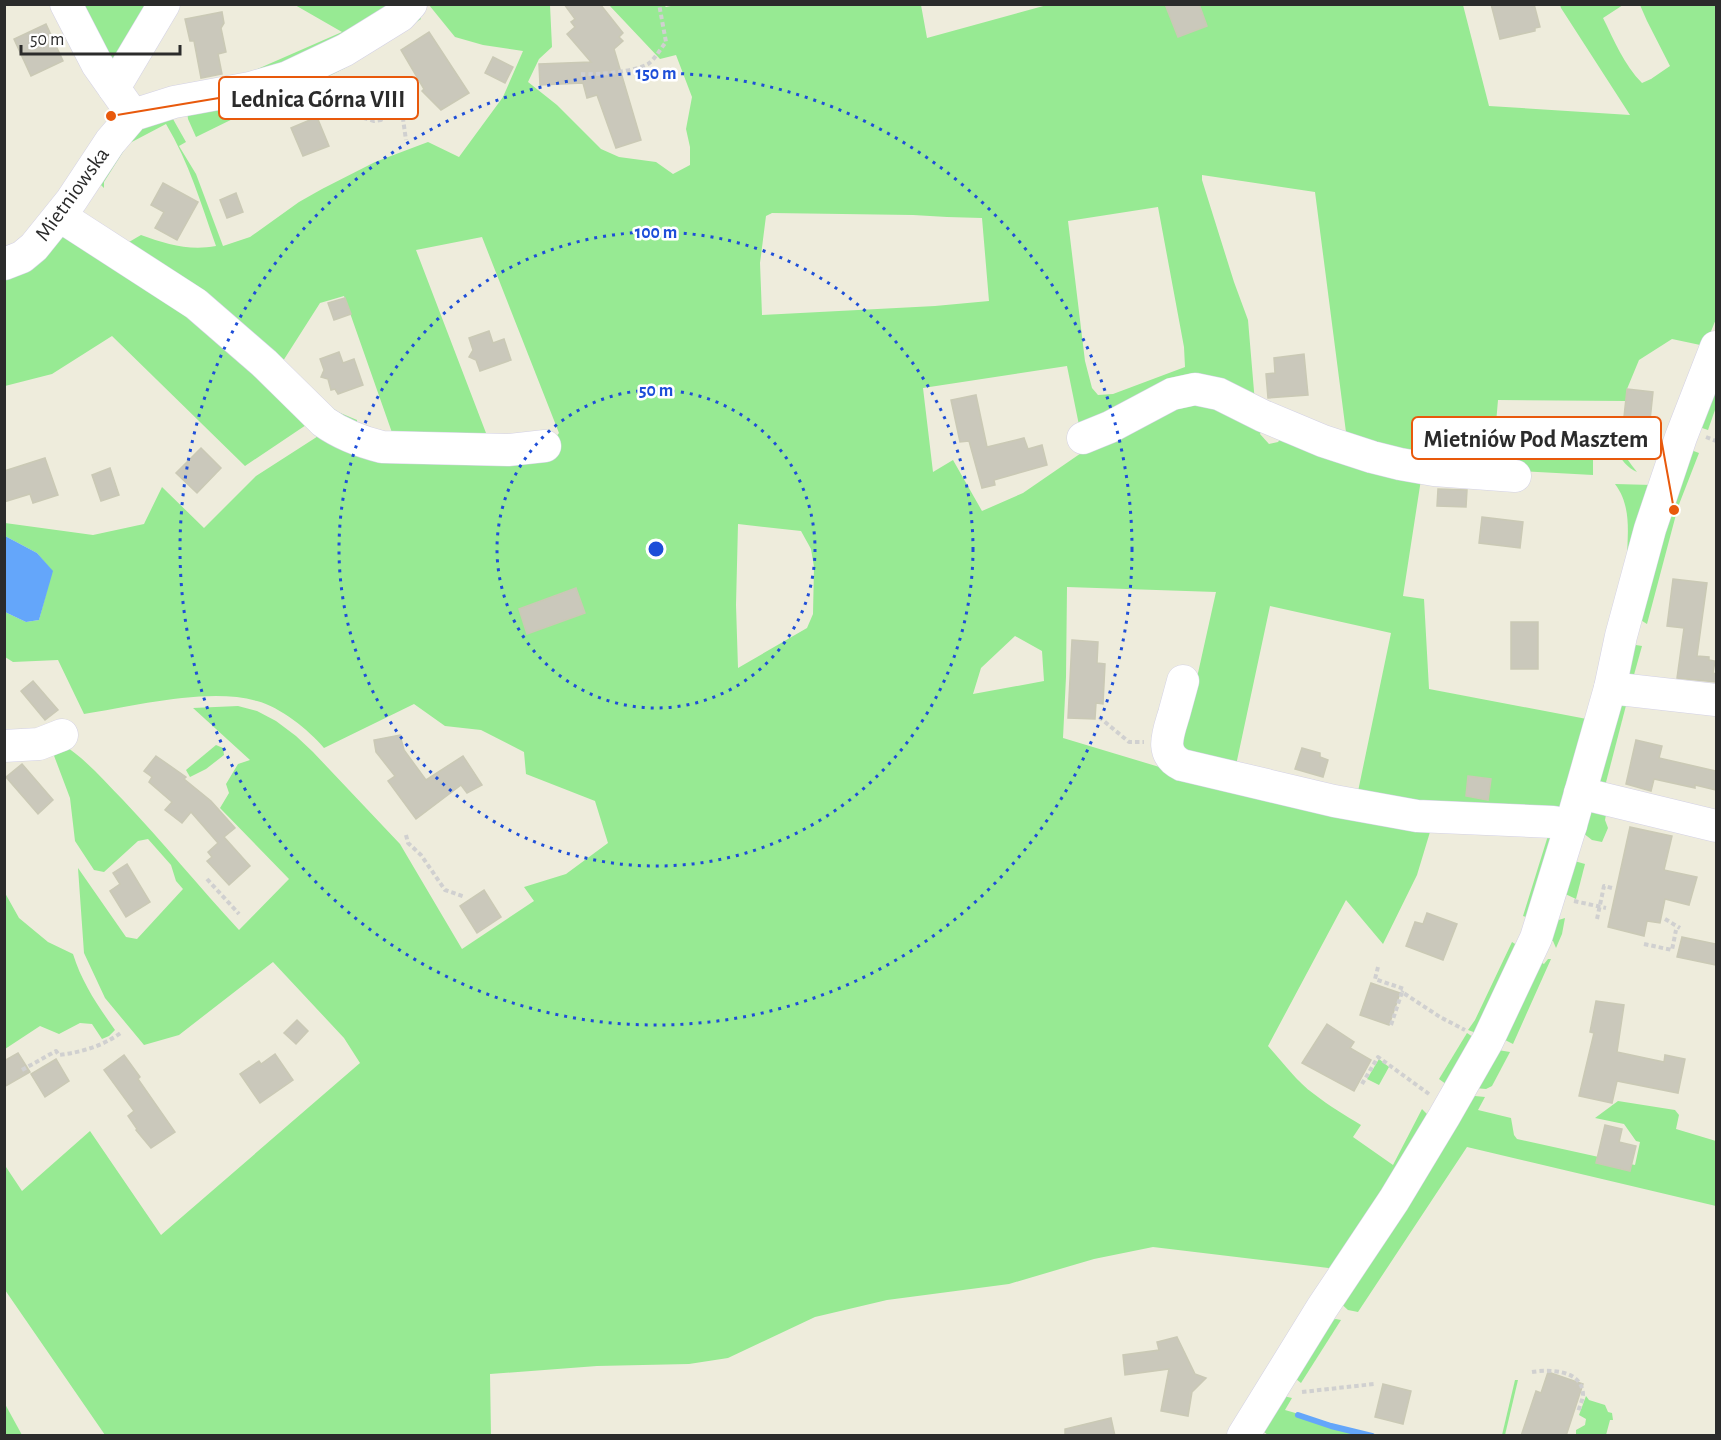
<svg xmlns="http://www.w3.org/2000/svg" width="1721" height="1440" font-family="'Alegreya Sans',sans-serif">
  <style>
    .green { fill: #97ea93; fill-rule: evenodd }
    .water { fill: #64a6fa }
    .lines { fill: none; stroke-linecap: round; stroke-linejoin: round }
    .stream { stroke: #64a6fa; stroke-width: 6 }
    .building { fill: #cac8bb; stroke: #cac9b5; stroke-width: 1.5 }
    .minor-casing { stroke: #d3d1e5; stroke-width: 33 }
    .path { stroke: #d0d0d0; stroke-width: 4; stroke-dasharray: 4.5 3; stroke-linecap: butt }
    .minor { stroke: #fff; stroke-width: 32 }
    .ring { fill: none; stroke: #1d4ed8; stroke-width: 3; stroke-dasharray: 3 6 }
    .labels { text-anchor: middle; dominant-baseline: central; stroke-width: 5; stroke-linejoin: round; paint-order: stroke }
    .street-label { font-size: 22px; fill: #2b2b2b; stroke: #fff }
    .centre { fill: #1d4ed8; stroke: #fff; stroke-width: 3 }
    .ring-label { font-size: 18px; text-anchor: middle; font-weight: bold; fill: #1d4ed8; stroke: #fff; stroke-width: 5; stroke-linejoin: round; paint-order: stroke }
    .leader { fill: none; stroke: #e8590c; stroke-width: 2 }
    .callout-dot { fill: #e8590c; stroke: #fff; stroke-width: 2 }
    .callout { fill: #fff; stroke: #e8590c; stroke-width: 2 }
    .callout-label { font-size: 24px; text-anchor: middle; font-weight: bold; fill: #2b2b2b }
  </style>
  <rect width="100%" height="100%" fill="#eeecdc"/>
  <g class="green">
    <path d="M663,4L666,7L680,4L921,5L927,38L1047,5H1463L1489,106L1630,115L1561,8L1560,5H1623L1603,18C1614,40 1624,65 1642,83L1651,79L1670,66L1647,21L1640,5H1716V319L1705,346L1672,339L1639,360L1627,389L1626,401L1498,400L1495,435L1505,433L1511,440C1523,439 1529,437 1536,428L1559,429L1555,451L1593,460V475L1432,466L1395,460L1350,445L1347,440L1315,192L1202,175V180L1234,282L1248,320L1255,403L1263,426L1260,434L1269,444L1278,442L1284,434L1293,435L1354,459L1422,473L1403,596L1424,599L1429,689L1592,720L1566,808L1554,818L1551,826L1555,831L1556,843L1532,919L1523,916L1551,826L1433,822L1417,875L1383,944L1346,900L1268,1046C1283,1062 1296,1081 1314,1094C1329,1106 1345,1115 1361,1125L1353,1137L1393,1165L1422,1109L1429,1116L1430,1122L1399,1173L1337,1269L1153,1247L1094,1259L1009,1284L887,1300L815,1317L728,1358L689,1364L597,1366L490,1374L491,1435H105L5,1290L4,1164L22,1191L90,1131L161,1235L360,1063L344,1038L273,962L179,1035L144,1045L105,998L84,953L78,868L126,937L137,939L183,889L176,881L171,865L148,839L138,841L104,872L94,870L75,841L70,798L53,753L54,748L62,744C86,759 103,780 123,800C163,842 199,887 239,930L289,879L220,808L229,793L226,784L238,764L250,760L193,708L238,706L257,711L276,721L296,736L313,752L400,844L462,949L534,901L524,887L566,874L608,843L595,801L526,774L524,752L481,730L445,726L414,704L324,748C309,730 280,707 257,701C209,687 134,706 84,714L58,660L13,662L5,657V612L26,622L39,620L52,571L37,553L5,536V523L93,535L144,524L162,487L204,528L256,476L326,431L382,453L523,454L544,451L559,433L482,237L416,250L486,433L483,443L396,444L344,296L320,303L283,361L318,397L338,412L357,420V424L352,429L331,420L279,366L220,317L180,288L117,249L141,235C166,244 189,251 216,246C201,204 189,162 166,124L128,144L104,182V188L93,177C110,151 133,110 169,112L186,142L179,146L196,174L223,246L250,237L299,202L322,189L375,162L428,142L459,157L503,97L523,51L483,45L455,37L429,5H550L552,47L539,59L528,82L557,105L601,149L619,157L656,162L673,174L690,165V147L686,129L692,97L676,55L660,59L609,5ZM1158,207L1184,347L1185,367L1113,394L1098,395L1092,388L1085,361L1068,221ZM772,213L913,215L947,217L982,218L989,301L935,306L762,315L760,263L766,216ZM1067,366L1080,430L1087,449L1023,493L982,511L953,460L933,472L923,388ZM738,524L801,531L811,549L814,567L813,614L807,628L738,668L736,605ZM1067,587L1216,592L1176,772L1063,738L1066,677ZM1270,606L1391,633L1356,801L1235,770ZM1015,636L1042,651L1044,681L973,694L981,668Z"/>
    <path d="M71,5H156L113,78Z"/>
    <path d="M295,5H404L311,61L246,74L342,32Z"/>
    <path d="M416,11L421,19L345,68L295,93L253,109L196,137L188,119L187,111Z"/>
    <path d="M55,231L124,263L312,421L245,466L112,336L52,374L5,386V275Z"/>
    <path d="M1716,372V407L1708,430L1699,427Z"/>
    <path d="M1609,421C1615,440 1624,456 1637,472C1618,464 1612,439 1604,422Z"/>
    <path d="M1691,450L1699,453L1678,507L1647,624L1639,619Z"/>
    <path d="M1615,484L1652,485L1627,556C1628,531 1631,505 1615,484Z"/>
    <path d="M1636,645L1642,646L1632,682L1619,681L1631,646Z"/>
    <path d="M1616,693L1629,694L1604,790L1594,787Z"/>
    <path d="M216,745L223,748L224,755L206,769L190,777L186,770Z"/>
    <path d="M1608,804L1605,820L1608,828L1602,842L1592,840L1583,833L1584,810Z"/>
    <path d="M1571,860L1585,864L1576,899L1561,892Z"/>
    <path d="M5,893L19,918L48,942L73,954C82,983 98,1006 115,1030L109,1036L102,1039L92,1024L80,1023L59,1034L40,1026L5,1049Z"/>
    <path d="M1565,918L1562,934L1556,948L1553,941L1543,938L1549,923Z"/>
    <path d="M1512,942L1520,947L1479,1034L1468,1030L1475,1020Z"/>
    <path d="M1535,959L1544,964L1548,959H1551L1513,1044L1503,1039Z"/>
    <path d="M1467,1033L1476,1039L1450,1087L1439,1079Z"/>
    <path d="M1498,1050L1510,1052L1492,1086L1486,1089L1475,1088Z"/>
    <path d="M1379,1059L1389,1067L1379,1085L1367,1079Z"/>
    <path d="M1475,1096L1485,1097L1478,1110L1511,1118L1514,1135L1517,1139L1635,1165L1640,1142L1636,1141L1624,1124L1595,1118L1618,1101L1675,1110L1679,1115L1676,1129L1716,1141V1206L1467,1147L1358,1312L1348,1310L1338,1301L1467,1097Z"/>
    <path d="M1336,1319L1341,1320L1301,1383L1291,1375L1325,1321Z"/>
    <path d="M1515,1380H1518L1505,1435H1502Z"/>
    <path d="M1279,1395L1292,1398L1285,1410L1371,1435H1268L1259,1428Z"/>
    <path d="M1586,1396L1589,1400L1605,1405L1608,1412L1612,1413L1613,1420H1610L1606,1435H1576V1430L1585,1425L1586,1419L1579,1415Z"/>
    <path d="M5,1404L22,1435H5Z"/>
  </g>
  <path class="water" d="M5,536L37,553L53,571L39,620L26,622L5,612Z"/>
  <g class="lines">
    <path class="stream" d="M1298,1415L1331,1426L1372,1436"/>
  </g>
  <g class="building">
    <path d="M564,4H600L623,33L619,37L623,41L614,49L641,140L616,148L597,95L587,98L583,83L540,85L539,64L591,62L567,34L575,27L571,22L575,19Z"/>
    <path d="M1165,4H1199L1207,26L1178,37Z"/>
    <path d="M1491,4H1534L1540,27L1535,28V31L1500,39Z"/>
    <path d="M222,12L224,23L221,28L226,52L218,54L222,74L201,78L194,41H190L185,19Z"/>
    <path d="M46,24L63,61L31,76L14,39Z"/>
    <path d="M429,32L469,93L441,110L422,91L424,89L401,50Z"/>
    <path d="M493,57L513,67L505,83L485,73Z"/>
    <path d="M317,117L329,146L303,156L291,128Z"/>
    <path d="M163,183L198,202L177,240L155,228L164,212L151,205Z"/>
    <path d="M236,193L243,212L227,218L220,200Z"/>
    <path d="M345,298L351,314L334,320L328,303Z"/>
    <path d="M489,331L493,343L504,339L511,360L480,371L476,360L469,357L473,350L469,338Z"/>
    <path d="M339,352L343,363L354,359L363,385L338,394L335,389L331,390L328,379L321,377L324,370L320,359Z"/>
    <path d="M1304,354L1308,395L1268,398L1266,374L1275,373L1274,358Z"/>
    <path d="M1627,389L1653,392L1649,430L1623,426Z"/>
    <path d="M976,395L987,447L1024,438L1028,449L1042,445L1047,465L994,480L995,485L982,488L969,441L960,442L951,400Z"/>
    <path d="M201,448L221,468L197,493L176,473Z"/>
    <path d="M45,458L58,495L33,503L30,494L4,502V471Z"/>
    <path d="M110,468L119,495L101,501L92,475Z"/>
    <path d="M1438,489L1467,490L1466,507L1437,506Z"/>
    <path d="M1482,517L1523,522L1520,548L1479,543Z"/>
    <path d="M1673,579L1707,583L1697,656L1709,657V660L1715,661L1713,673L1716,674V682L1677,678L1684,628L1667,626Z"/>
    <path d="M576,588L585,613L527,634L519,609Z"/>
    <rect x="1511" y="622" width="27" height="47"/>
    <path d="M1072,640L1098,642L1097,663L1105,664L1103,704L1096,703L1095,719L1068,718Z"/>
    <path d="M33,681L58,710L45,720L21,691Z"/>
    <path d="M400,735L404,750L426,780L463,756L482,785L467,793L461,785L416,819L388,781L395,776L376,752L374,740Z"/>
    <path d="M1636,740L1662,746L1659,758L1716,771V790L1695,785V788L1654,779L1651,791L1626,784Z"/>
    <path d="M1302,748L1320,753V757L1328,760L1323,777L1295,769Z"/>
    <path d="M156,756L186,777L184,779L211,801L235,828L224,837L250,866L229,885L207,861L212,857L208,852L218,843L191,812L182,823L165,810L172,802L149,782L152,777L144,771Z"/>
    <path d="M22,764L53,800L38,814L6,777Z"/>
    <path d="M1468,776L1491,779L1488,800L1466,796Z"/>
    <path d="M1630,827L1672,836L1664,870L1697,877L1689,905L1665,899L1660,923L1647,921L1644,936L1608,927Z"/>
    <path d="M127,864L150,902L126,917L110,891L120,884L113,873Z"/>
    <path d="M484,890L501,917L477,933L460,906Z"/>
    <path d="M1427,913L1457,924L1443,960L1406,946L1415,922L1423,924Z"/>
    <path d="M1682,937L1716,944V965L1677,957Z"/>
    <path d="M1371,983L1400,993L1389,1025L1360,1015Z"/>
    <path d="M1596,1001L1624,1005L1617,1052L1664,1062L1665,1055L1685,1059L1678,1093L1617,1081L1612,1103L1579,1096L1594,1033L1590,1032Z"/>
    <path d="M297,1020L308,1031L296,1044L284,1033Z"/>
    <path d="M1327,1024L1354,1042L1350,1048L1371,1060L1354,1091L1302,1063Z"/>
    <path d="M18,1053L30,1072L4,1087V1061Z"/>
    <path d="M275,1054L293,1080L260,1103L240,1074L259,1061L261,1064Z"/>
    <path d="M124,1055L140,1077L138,1079L175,1132L151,1148L136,1130L137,1129L128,1116L134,1111L104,1070Z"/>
    <path d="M56,1059L69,1081L45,1097L31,1074Z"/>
    <path d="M1605,1125L1622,1129L1619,1142L1636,1146L1630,1171L1596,1163Z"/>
    <path d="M1177,1337L1195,1374L1206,1378L1192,1392L1188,1416L1161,1411L1169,1369L1125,1375L1123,1355L1159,1350L1157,1342Z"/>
    <path d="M1548,1372L1583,1384L1566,1436H1521L1536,1391L1541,1393Z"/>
    <path d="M1383,1384L1411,1391L1403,1424L1375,1417Z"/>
    <path d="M1111,1418L1115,1436H1065V1429Z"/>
  </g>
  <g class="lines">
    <defs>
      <g id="minor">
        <path d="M66,4L97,64L133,115"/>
        <path d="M114,88L164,4"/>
        <path d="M60,216L196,304L264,363L324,422C341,434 362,442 382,447L508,450L545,446"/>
        <path d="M4,264L22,257L34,247L71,201L110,142L133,115L174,102L250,88L288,77L345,50L400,16L411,4"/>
        <path d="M1083,438L1110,427L1172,394L1195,389L1219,394L1263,416L1292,428L1323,441L1372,457L1400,464L1434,470L1515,476"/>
        <path d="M1183,681C1180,692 1177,703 1174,714C1168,734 1159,754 1182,765L1334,801L1417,816L1553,822L1571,825"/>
        <path d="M1610,688L1716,700"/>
        <path d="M4,746L39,744L62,735"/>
        <path d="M1580,793L1716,826"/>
        <path d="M1243,1436L1322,1308L1394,1200L1444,1117L1488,1040L1536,938L1571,825L1610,688L1621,636L1650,529L1681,437L1716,347"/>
      </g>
    </defs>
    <use href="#minor" class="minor-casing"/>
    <g class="path">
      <path d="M581,74C597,75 634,72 648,64C655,59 661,48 666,42L659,4"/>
      <path d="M312,113L337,110L374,121L381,120L390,112L395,111L403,119L406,140"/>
      <path d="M1706,437L1716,441"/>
      <path d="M1099,717L1129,742H1144"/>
      <path d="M406,835L408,843L421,855L445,890L465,897"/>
      <path d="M207,879L239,914"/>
      <path d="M1574,901L1606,908"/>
      <path d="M1597,919L1604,886L1612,888"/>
      <path d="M1665,919L1680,928"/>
      <path d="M1644,944L1672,950L1676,930"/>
      <path d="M1378,967L1375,979L1404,989L1402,992"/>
      <path d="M1391,1025L1402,992L1440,1017L1465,1030"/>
      <path d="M22,1070L56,1051L59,1055C82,1052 103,1046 122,1032"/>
      <path d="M1362,1084L1378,1057L1429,1094"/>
      <path d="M1532,1372C1550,1369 1582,1370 1583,1394C1583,1400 1579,1407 1578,1413"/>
      <path d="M1302,1392L1374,1384"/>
    </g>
    <use href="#minor" class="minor"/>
  </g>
  <g class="ring">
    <circle cx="656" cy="549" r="159"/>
    <circle cx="656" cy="549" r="317"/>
    <circle cx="656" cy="549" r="476"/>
  </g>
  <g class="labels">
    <g class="street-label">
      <text transform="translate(72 194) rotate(-54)">Mietniowska</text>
    </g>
  </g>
  <circle cx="656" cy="549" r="9" class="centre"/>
  <g class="ring-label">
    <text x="656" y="79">150 m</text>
    <text x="656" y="238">100 m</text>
    <text x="656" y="396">50 m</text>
  </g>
  <path class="leader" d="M111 116L219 98M1674 510L1661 438"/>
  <g class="callout-dot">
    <circle cx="111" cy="116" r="6"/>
    <circle cx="1674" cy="510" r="6"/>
  </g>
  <g class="callout">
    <rect x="219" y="77" width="199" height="42" rx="6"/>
    <rect x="1412" y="417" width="249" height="42" rx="6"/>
  </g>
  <g class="callout-label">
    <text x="318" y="107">Lednica Górna VIII</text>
    <text x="1536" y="447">Mietniów Pod Masztem</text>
  </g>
  <rect width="1721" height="1440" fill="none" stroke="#2b2b2b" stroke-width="12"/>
  <path d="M21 45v9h159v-9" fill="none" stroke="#2b2b2b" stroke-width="3"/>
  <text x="30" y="45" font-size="18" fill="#2b2b2b" stroke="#ffffff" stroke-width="4.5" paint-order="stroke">50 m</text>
</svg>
